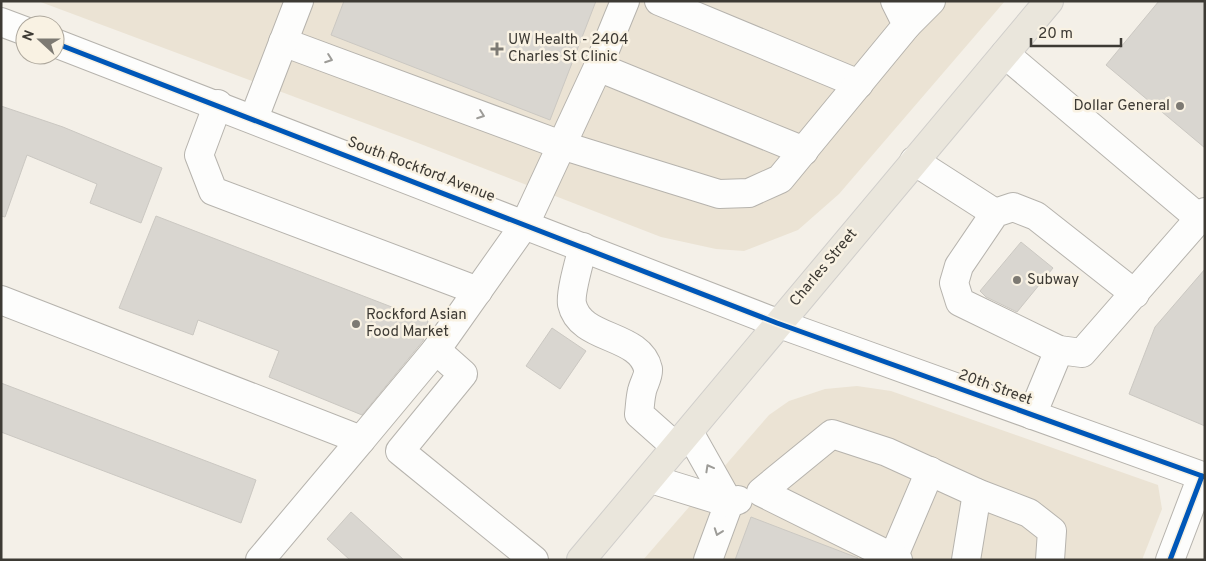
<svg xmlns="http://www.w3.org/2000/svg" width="1206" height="561" font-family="Overpass,sans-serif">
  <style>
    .built { fill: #ebe3d4 }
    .building { fill: #d9d6d0; stroke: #cbc8c2 }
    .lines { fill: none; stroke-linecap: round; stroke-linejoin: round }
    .minor-casing { stroke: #b6b3ad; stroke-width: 30 }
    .major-casing { stroke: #d0cecb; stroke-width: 30 }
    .minor { stroke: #fdfdfc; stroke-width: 28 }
    .major { stroke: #eae6dc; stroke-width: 28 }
    .cycleway-casing { stroke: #f9f2e3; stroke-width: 8 }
    .cycleway { stroke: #0057b8; stroke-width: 5 }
    .oneway { stroke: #9d9c98 }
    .poi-dot { fill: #7d7a73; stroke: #f9f2e3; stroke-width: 2 }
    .labels { text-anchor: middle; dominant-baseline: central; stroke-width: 5; stroke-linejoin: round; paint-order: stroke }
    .poi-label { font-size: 15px; fill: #3d3a34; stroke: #f9f2e3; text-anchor: start }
    .street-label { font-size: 15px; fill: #3d3a34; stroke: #f9f2e3 }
  </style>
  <rect width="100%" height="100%" fill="#f4f0e8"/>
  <g class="built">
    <path d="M38,1H1005L839,194L798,230L744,251L716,249L661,237L418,143Z"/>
    <path d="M857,386L891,391L1158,485L1162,509L1142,560H643L769,415L789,401L825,389Z"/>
  </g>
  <g class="building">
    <path d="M344,1H596L550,120L331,35Z"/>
    <path d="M1159,1H1205V148L1106,65Z"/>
    <path d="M1,106L63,127L162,168L141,223L90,203L97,184L27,155L5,217L1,216Z"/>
    <path d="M156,216L428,321L423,341L362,415L269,377L279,351L198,320L193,335L119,308Z"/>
    <path d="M1021,242L1053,268L1017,312L986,297L980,291Z"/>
    <path d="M1205,269V426L1129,394L1155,327Z"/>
    <path d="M552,328L586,351L560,389L526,366Z"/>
    <path d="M1,383L256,480L241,523L1,432Z"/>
    <path d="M351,512L404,560H350L327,539Z"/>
    <path d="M751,517L858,558L857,560H735Z"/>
  </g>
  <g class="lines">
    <defs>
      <g id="minor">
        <path d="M659,1L859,84"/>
        <path d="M1,22L25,31"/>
        <path d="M907,25L931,1"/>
        <path d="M283,42L561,145L719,194L749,193L780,179L907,25L895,1"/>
        <path d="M55,43L777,323L1205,477"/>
        <path d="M1005,54L1199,218"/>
        <path d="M598,67L804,151"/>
        <path d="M218,104L199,155L213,191L478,291"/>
        <path d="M254,118L299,1"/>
        <path d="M914,161L995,213"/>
        <path d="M583,247C580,259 570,293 572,304C580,341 640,333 648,369C649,376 643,385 642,391C640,399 640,407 639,414L676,447"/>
        <path d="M1135,294L1036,216L1013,207L995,213L959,266L954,283L960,302L1059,350L1082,353L1205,212"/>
        <path d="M1,300L361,440L260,560"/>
        <path d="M436,350L463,374L400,451L534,560"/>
        <path d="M1032,415L1059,350"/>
        <path d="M689,432L729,503L708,560"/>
        <path d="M361,440L436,350L525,224L598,67L625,1"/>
        <path d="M651,479L729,503L738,500"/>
        <path d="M893,558L930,471"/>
        <path d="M898,560L761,492L832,434L887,452L977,493L1029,513L1052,531L1050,560"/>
        <path d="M966,560L977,493"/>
        <path d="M1170,560L1202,476"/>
      </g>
      <path id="major" d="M581,560L1049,1"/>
    </defs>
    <use href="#minor" class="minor-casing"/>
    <use href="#major" class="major-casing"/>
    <use href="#minor" class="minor"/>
    <use href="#major" class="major"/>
    <defs>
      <g id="cycleway">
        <path d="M55,43L777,323L1205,477"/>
        <path d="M1170,560L1202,476"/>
      </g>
    </defs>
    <use href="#cycleway" class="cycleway-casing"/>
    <use href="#cycleway" class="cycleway"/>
  </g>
  <defs><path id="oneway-chevron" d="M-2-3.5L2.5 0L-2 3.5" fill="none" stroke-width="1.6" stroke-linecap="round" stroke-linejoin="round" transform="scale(1.25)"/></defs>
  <g class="oneway">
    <use href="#oneway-chevron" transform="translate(329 59) rotate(20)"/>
    <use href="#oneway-chevron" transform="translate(481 115) rotate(20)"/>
    <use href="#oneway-chevron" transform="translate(709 468) rotate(-119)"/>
    <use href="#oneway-chevron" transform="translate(718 532) rotate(110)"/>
  </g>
  <g class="poi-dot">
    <path d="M494.5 41.5h5v5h5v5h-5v5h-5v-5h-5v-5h5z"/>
    <circle cx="1180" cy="106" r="5"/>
    <circle cx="1017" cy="280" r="5"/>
    <circle cx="356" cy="324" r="5"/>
  </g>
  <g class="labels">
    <g class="poi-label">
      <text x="508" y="40">UW Health - 2404<tspan x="508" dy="17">Charles St Clinic</tspan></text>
      <text x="1170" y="106" text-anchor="end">Dollar General</text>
      <text x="1027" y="280">Subway</text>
      <text x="366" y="315">Rockford Asian<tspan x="366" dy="17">Food Market</tspan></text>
    </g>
    <g class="street-label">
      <text transform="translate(421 170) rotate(21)">South Rockford Avenue</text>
      <text transform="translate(824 268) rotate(-50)">Charles Street</text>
      <text transform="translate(995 388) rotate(20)">20th Street</text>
    </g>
  </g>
  <rect width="1206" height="561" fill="none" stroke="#3d3a34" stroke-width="5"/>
  <g transform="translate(40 40) rotate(291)"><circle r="24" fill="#f9f2e3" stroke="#aea89d"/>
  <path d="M0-4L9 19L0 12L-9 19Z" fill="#7d7a73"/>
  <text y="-8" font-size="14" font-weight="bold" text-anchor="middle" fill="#3d3a34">N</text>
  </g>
  <path d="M1031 38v8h90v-8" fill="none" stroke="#3d3a34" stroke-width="2.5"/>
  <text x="1038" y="38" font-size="15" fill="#3d3a34" stroke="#f9f2e3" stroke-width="4" paint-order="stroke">20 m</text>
</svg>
